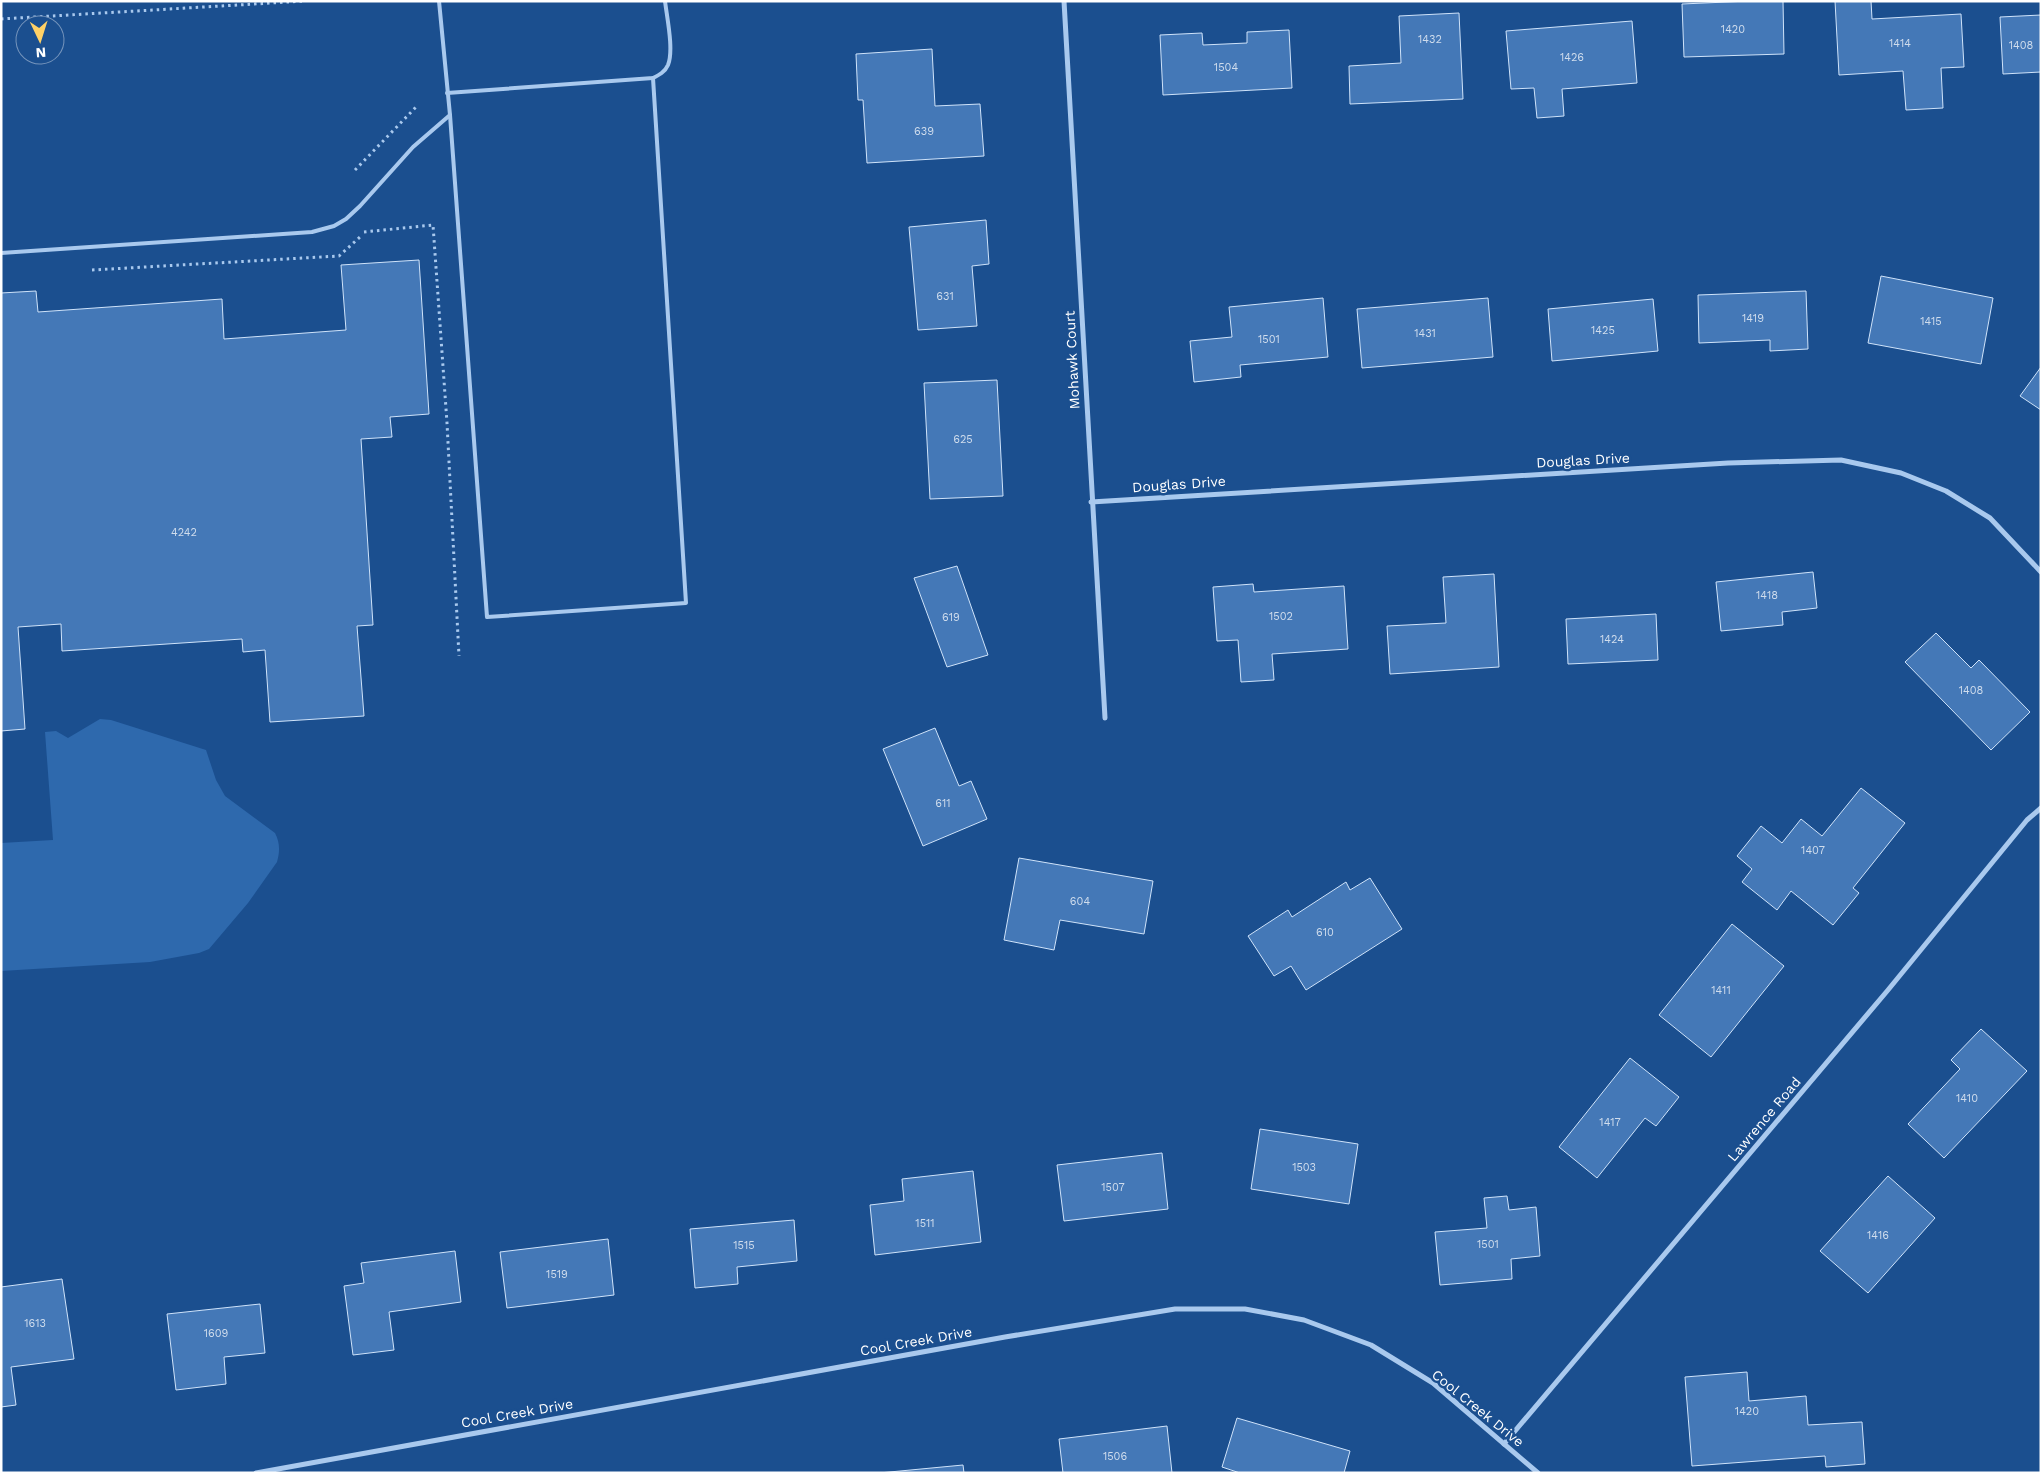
<svg xmlns="http://www.w3.org/2000/svg" width="2042" height="1474" font-family="'Work Sans',sans-serif">
  <style>
    .green { fill: #2e69ad }
    .building { fill: #4478b7; stroke: #cfe3fa }
    .lines { fill: none; stroke-linecap: round; stroke-linejoin: round }
    .path { stroke: #a9c9ee; stroke-width: 3; stroke-dasharray: 2.5 4; stroke-linecap: butt }
    .lane { stroke: #a9c9ee; stroke-width: 4 }
    .street { stroke: #a9c9ee; stroke-width: 5 }
    .labels { text-anchor: middle; dominant-baseline: central; stroke-width: 5; stroke-linejoin: round; paint-order: stroke }
    .number-label { font-size: 11px; fill: #d0dded }
    .street-label { font-size: 14px; fill: #fff; stroke: #1b4f8f }
  </style>
  <rect width="100%" height="100%" fill="#1b4f8f"/>
  <path class="green" d="M100,719L111,720L206,750L216,780L225,796L275,833C280,843 280,851 277,862L248,903L209,949L199,953L150,962L1,971V843L53,840L45,732L56,731L68,738Z"/>
  <g class="building">
    <path d="M1749,1H1783L1784,54L1684,57L1682,4Z"/>
    <path d="M1835,1H1871L1872,19L1961,14L1964,67L1941,68L1943,108L1906,110L1903,71L1839,75Z"/>
    <path d="M1459,13L1463,99L1350,104L1349,66L1401,63L1399,16Z"/>
    <path d="M2041,15V72L2003,74L2000,17Z"/>
    <path d="M1632,21L1637,83L1562,89L1564,116L1537,118L1534,88L1511,89L1506,31Z"/>
    <path d="M1289,30L1292,88L1163,95L1160,35L1202,33L1203,45L1247,43V32Z"/>
    <path d="M932,49L935,106L980,104L984,156L867,163L863,100H858L856,54Z"/>
    <path d="M986,220L989,264L972,266L977,326L918,330L909,227Z"/>
    <path d="M419,260L429,414L390,417L392,437L361,439L373,625L357,626L364,716L270,722L265,650L243,652L242,639L62,651L61,624L18,627L25,729L1,731V293L36,291L38,312L222,299L224,339L346,330L341,265Z"/>
    <path d="M1881,276L1993,298L1981,364L1868,343Z"/>
    <path d="M1806,291L1808,349L1770,351V340L1699,343L1698,295Z"/>
    <path d="M1323,298L1328,357L1240,365L1241,377L1194,382L1190,341L1232,337L1229,307Z"/>
    <path d="M1488,298L1493,357L1362,368L1357,309Z"/>
    <path d="M1653,299L1658,351L1552,361L1548,309Z"/>
    <path d="M2041,367V410L2020,396Z"/>
    <path d="M997,380L1003,496L930,499L924,383Z"/>
    <path d="M957,566L988,655L947,667L914,578Z"/>
    <path d="M1813,572L1817,608L1782,612L1783,625L1721,631L1716,582Z"/>
    <path d="M1494,574L1499,667L1390,674L1387,626L1446,623L1443,577Z"/>
    <path d="M1253,584L1254,592L1344,586L1348,649L1272,654L1274,680L1241,682L1238,640L1217,641L1213,587Z"/>
    <path d="M1656,614L1658,660L1568,664L1566,619Z"/>
    <path d="M1936,633L1971,668L1979,660L2030,712L1991,750L1905,662Z"/>
    <path d="M935,728L959,786L971,781L987,819L923,846L883,749Z"/>
    <path d="M1861,788L1905,823L1853,888L1859,893L1833,925L1791,891L1777,910L1742,882L1752,869L1737,856L1761,826L1782,843L1801,819L1822,836Z"/>
    <path d="M1019,858L1153,881L1144,934L1060,920L1054,950L1004,940Z"/>
    <path d="M1370,878L1402,929L1306,990L1291,966L1274,976L1248,936L1288,910L1292,917L1346,882L1350,890Z"/>
    <path d="M1732,924L1784,966L1711,1057L1659,1015Z"/>
    <path d="M1981,1029L2027,1071L1944,1158L1908,1124L1960,1069L1951,1060Z"/>
    <path d="M1630,1058L1679,1097L1656,1126L1645,1118L1597,1178L1559,1147Z"/>
    <path d="M1260,1129L1358,1144L1349,1204L1251,1189Z"/>
    <path d="M1162,1153L1168,1209L1064,1221L1057,1165Z"/>
    <path d="M973,1171L981,1242L875,1255L870,1205L904,1201L902,1179Z"/>
    <path d="M1888,1176L1935,1218L1868,1293L1820,1251Z"/>
    <path d="M1507,1196L1509,1210L1536,1207L1540,1256L1511,1259L1512,1279L1440,1285L1435,1232L1487,1228L1484,1198Z"/>
    <path d="M794,1220L797,1261L737,1267L738,1284L695,1288L690,1229Z"/>
    <path d="M608,1239L614,1295L507,1308L500,1252Z"/>
    <path d="M455,1251L461,1302L389,1312L394,1350L353,1355L344,1286L364,1283L361,1263Z"/>
    <path d="M62,1279L74,1359L11,1367L16,1405L1,1407V1287Z"/>
    <path d="M260,1304L265,1353L224,1357L226,1384L176,1390L167,1314Z"/>
    <path d="M1747,1372L1749,1401L1806,1396L1808,1425L1862,1422L1865,1464L1826,1467L1825,1456L1692,1466L1685,1377Z"/>
    <path d="M1237,1418L1350,1451L1344,1473H1240L1222,1467Z"/>
    <path d="M1167,1426L1172,1473H1063L1059,1439Z"/>
    <path d="M963,1465L964,1473H879Z"/>
  </g>
  <g class="lines">
    <g class="path">
      <path d="M1,19L305,1"/>
      <path d="M355,170L417,106"/>
      <path d="M364,232L433,225L447,423L459,656"/>
      <path d="M92,270L339,256L360,237"/>
    </g>
    <g class="lane">
      <path d="M439,1L450,115L487,617L686,603L653,78"/>
      <path d="M447,93L653,78C659,75 665,72 668,65C674,50 667,18 665,1"/>
      <path d="M1,253L312,232L334,226L346,219L360,206L413,147L450,115"/>
    </g>
    <g class="street">
      <path d="M1064,1L1105,718"/>
      <path d="M1091,502L1728,463L1841,460L1901,473L1946,491L1990,518L2041,572"/>
      <path d="M1504,1444L1888,990L2027,820L2041,808"/>
      <path d="M256,1473L1005,1337L1175,1309H1245L1304,1320L1371,1345L1433,1383L1538,1473"/>
    </g>
  </g>
  <g class="labels">
    <g class="number-label">
      <text x="1733" y="29">1420</text>
      <text x="1430" y="39">1432</text>
      <text x="1900" y="43">1414</text>
      <text x="2021" y="45">1408</text>
      <text x="1572" y="57">1426</text>
      <text x="1226" y="67">1504</text>
      <text x="924" y="131">639</text>
      <text x="945" y="296">631</text>
      <text x="1753" y="318">1419</text>
      <text x="1931" y="321">1415</text>
      <text x="1603" y="330">1425</text>
      <text x="1425" y="333">1431</text>
      <text x="1269" y="339">1501</text>
      <text x="963" y="439">625</text>
      <text x="184" y="532">4242</text>
      <text x="1767" y="595">1418</text>
      <text x="1281" y="616">1502</text>
      <text x="951" y="617">619</text>
      <text x="1612" y="639">1424</text>
      <text x="1971" y="690">1408</text>
      <text x="943" y="803">611</text>
      <text x="1813" y="850">1407</text>
      <text x="1080" y="901">604</text>
      <text x="1325" y="932">610</text>
      <text x="1721" y="990">1411</text>
      <text x="1967" y="1098">1410</text>
      <text x="1610" y="1122">1417</text>
      <text x="1304" y="1167">1503</text>
      <text x="1113" y="1187">1507</text>
      <text x="925" y="1223">1511</text>
      <text x="1878" y="1235">1416</text>
      <text x="1488" y="1244">1501</text>
      <text x="744" y="1245">1515</text>
      <text x="557" y="1274">1519</text>
      <text x="35" y="1323">1613</text>
      <text x="216" y="1333">1609</text>
      <text x="1747" y="1411">1420</text>
      <text x="1115" y="1456">1506</text>
    </g>
    <g class="street-label">
      <text transform="translate(1072 360) rotate(-93)">Mohawk Court</text>
      <text transform="translate(1583 460) rotate(-3)">Douglas Drive</text>
      <text transform="translate(1179 484) rotate(-4)">Douglas Drive</text>
      <text transform="translate(1764 1119) rotate(-50)">Lawrence Road</text>
      <text transform="translate(916 1341) rotate(-10)">Cool Creek Drive</text>
      <text transform="translate(1478 1408) rotate(39)">Cool Creek Drive</text>
      <text transform="translate(517 1413) rotate(-10)">Cool Creek Drive</text>
    </g>
  </g>
  <rect width="2042" height="1474" fill="none" stroke="#ffffff" stroke-width="5"/>
  <g transform="translate(40 40) rotate(176)"><circle r="24" fill="#1b4f8f" stroke="#7695bc"/>
  <path d="M0-4L9 19L0 12L-9 19Z" fill="#ffd166"/>
  <text y="-8" font-size="14" font-weight="bold" text-anchor="middle" fill="#ffffff">N</text>
  </g>
</svg>
